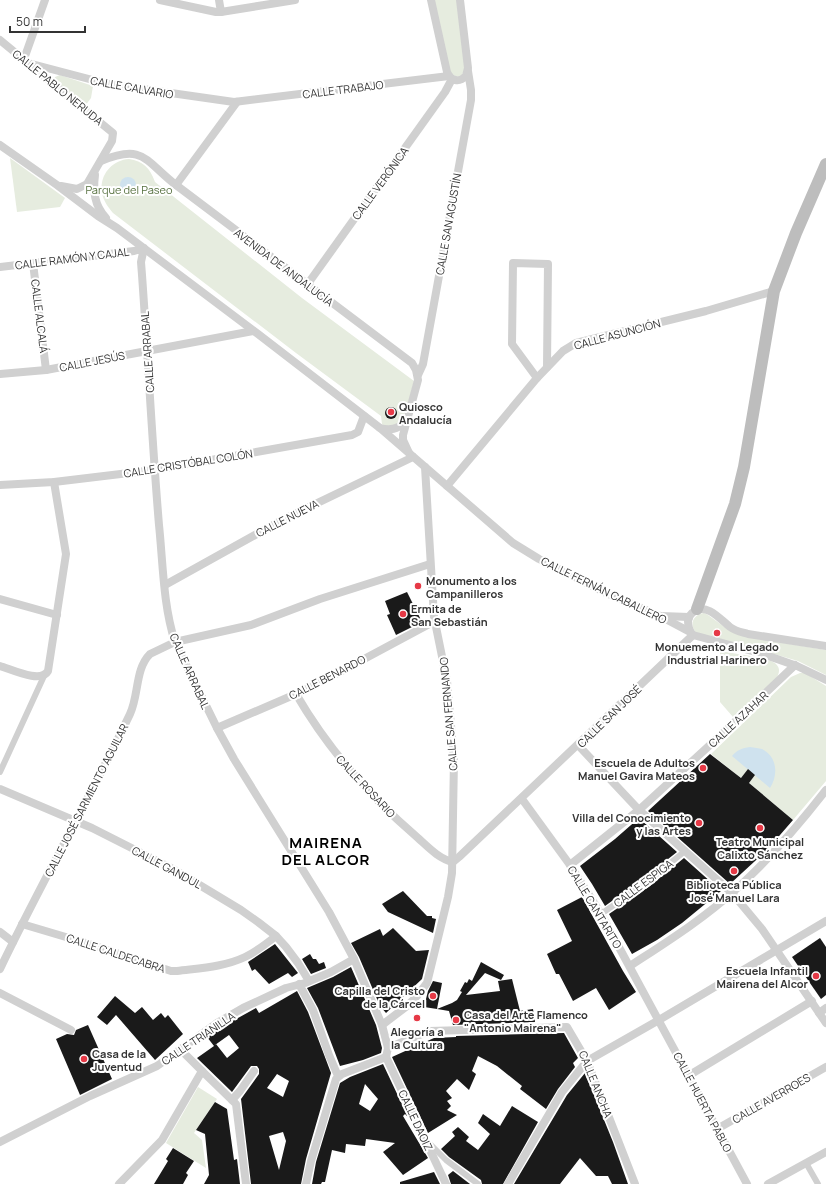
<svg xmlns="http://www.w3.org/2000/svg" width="826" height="1184" font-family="Manrope,sans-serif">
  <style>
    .green { fill: #e6ecdf }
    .water { fill: #cfe2ee }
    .building { fill: #1a1a1a; fill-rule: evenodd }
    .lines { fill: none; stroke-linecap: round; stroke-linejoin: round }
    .pedestrian { stroke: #d0d0d0; stroke-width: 6 }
    .minor { stroke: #d0d0d0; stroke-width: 8 }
    .secondary { stroke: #bdbdbd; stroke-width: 12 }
    .poi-dot { fill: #e63946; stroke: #fff; stroke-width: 1.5 }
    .labels { text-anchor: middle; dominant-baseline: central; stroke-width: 4; stroke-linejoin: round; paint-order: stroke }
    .street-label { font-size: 11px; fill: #333; stroke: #fff }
    .park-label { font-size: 11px; fill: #56703f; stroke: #fff }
    .poi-label { font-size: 11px; font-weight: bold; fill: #333; stroke: #fff; text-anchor: start }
    .district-label { font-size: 15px; font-weight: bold; letter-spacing: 1px; fill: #000; stroke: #fff }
  </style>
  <rect width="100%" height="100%" fill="#fff"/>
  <g class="green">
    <path d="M433,0H457L465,69L462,75C457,78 454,76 450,72Z"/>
    <path d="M60,75L93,86L91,98L85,106L54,81L55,77Z"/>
    <path d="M10,158L65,198L60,207L17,212Z"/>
    <path d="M129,159C143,161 150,168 155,182L302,298L414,381C411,391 406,418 398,424C394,427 390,426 385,426L382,424L381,416L296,353L113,213C108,207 103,200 102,193C99,175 112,160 129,159Z"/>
    <path d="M704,613L708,615L730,631L746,637L826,650V675L798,661L757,649L697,634C689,625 692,615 704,613Z"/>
    <path d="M720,651C731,653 770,658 776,664C781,669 779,674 776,679L733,717L720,702Z"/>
    <path d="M800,673H805L826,686V781L793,820L749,783L755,775L748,770L741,778L711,754L791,677Z"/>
    <path d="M198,1087L217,1099L194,1133L202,1140L206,1168L166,1143Z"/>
  </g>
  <g class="water">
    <circle cx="128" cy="185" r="8"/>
    <path d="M750,747C754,748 759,748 762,749C778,757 778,776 770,788L732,756C737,750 742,748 750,747Z"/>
  </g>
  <g class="building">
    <circle cx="391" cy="413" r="6"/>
    <path d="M407,592L422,622L396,635L387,615L390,614L385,601Z"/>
    <path d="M710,754L741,778L748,769L755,775L749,783L793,820L767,850L730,884L648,811Z"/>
    <path d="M639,818L677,852L644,878L605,906L592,884L580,866L615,839Z"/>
    <path d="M684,858L721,891L682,923L657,940L632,954L609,914L650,886Z"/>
    <path d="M403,891L427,916H432V918L436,919L433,933L388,912L382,904Z"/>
    <path d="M582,897L623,971L636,992L609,1010L596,988L573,1001L559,974H556L547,954L572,941L557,910Z"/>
    <path d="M393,928L416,951L429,950L422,979L386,1013L380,1006L359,957L351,943L380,929L383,936Z"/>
    <path d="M820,938L826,947V995L821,999L792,957Z"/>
    <path d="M275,944L298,973L292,977L288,973L269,984L255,969L252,971L248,962Z"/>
    <path d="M310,954L313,959H316L319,964L324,962L326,968L311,974L302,959Z"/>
    <path d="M481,962L504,975L501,980L485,973L466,995L500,991L498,981L512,979L520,1011L533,1009L535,1022L453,1025L449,1011L437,1009L452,1003L457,1000L462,992L460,991L465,982L467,983L469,979L472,981Z"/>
    <path d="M351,967L376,1025L382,1048L381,1053L363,1060L340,1066L318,1008L307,988L333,977Z"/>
    <path d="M433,981L442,983L437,1009L424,1007L428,991Z"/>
    <path d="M297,991L308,1012L331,1073L306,1159L301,1184H251L241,1099L259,1074V1069L257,1066H251L232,1092L197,1058L214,1046L207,1037L220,1028L256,1008L259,1013ZM229,1035L239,1048L227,1058L216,1044L215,1045ZM277,1074L289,1081L283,1097L267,1088ZM283,1132L286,1141L279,1170L269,1136Z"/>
    <path d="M115,996L135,1013L142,1007L153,1020L161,1013L165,1018L168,1015L183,1034L155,1060L116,1015L107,1025L97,1017Z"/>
    <path d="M88,1025L112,1079L80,1095L56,1039L67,1034L74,1035L76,1030Z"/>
    <path d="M564,1033L578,1058L573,1063L575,1067L558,1089L546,1109L520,1089L522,1086L497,1066L478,1056L472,1071L476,1074L469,1090L457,1079L446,1091L452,1098L447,1101L451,1106L447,1110L457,1115L428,1133L392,1057L434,1038L456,1037V1036Z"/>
    <path d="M383,1064L408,1117L405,1114L403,1116L428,1158L403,1175L383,1152L395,1143L366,1139L365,1146L346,1144L345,1153L332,1150L325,1182H322L321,1184H312L316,1162L340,1083L350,1077ZM365,1084L378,1099L370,1111L359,1104Z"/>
    <path d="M585,1073L613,1142L628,1184H612L608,1176H596L580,1158L560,1184H514L567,1095Z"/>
    <path d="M215,1102L227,1109L234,1160L237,1159L240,1184H204L209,1175L205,1134L196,1130Z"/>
    <path d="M512,1106L538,1122L503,1184H482L481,1180L449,1157L441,1149L455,1136L452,1132L458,1127L469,1137L466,1141L478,1150L490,1134L478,1123L483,1114L500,1126Z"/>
    <path d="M173,1148L194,1161L186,1173L188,1175L183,1184H154L168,1161L166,1159Z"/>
    <path d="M453,1171L470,1184H451L448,1175Z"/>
    <path d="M434,1172L440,1184H400V1182Z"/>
  </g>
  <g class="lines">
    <g class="pedestrian">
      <path d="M0,772L44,676"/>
      <path d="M601,914L647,882L685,851"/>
      <path d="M427,1141L446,1160L478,1184"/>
      <path d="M806,1163L818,1184"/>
    </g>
    <g class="minor">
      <path d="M160,0L216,12H221L295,0"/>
      <path d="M219,0L221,12"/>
      <path d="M431,0L447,72C451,81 459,83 466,76L468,68L460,0"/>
      <path d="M0,40L113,133L112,141L87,184L77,189L61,186"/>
      <path d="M24,59L45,0"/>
      <path d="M28,63L108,84L234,102L449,76"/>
      <path d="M0,145L57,185L98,216L117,228L258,334L380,428L513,543L539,559L604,592L660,616L690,632"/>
      <path d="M101,161C144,143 145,161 176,185L412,363L416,370L418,380L403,435V440L409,453"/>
      <path d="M95,175C93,191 94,205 106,218"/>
      <path d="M176,185L237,102"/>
      <path d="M33,263L46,370"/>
      <path d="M0,267L134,251L144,248L141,262L142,275C148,358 152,442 159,525C163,563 163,605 175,642L217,728L234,759L329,912L354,959L382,1025L388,1048L386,1057"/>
      <path d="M307,285L445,92L452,79"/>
      <path d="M0,374L46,370L253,331"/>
      <path d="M418,375L423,364L471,100V90L468,71"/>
      <path d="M537,378L512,344L513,263L548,264L547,367"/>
      <path d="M380,428C390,431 397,429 406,422"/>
      <path d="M0,485L54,482L154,470L352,435L358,432L364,416"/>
      <path d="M447,486L537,378L563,351L576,343L706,311L774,291"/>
      <path d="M165,585L282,520L413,457"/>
      <path d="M0,599L57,615"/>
      <path d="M661,616L689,617"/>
      <path d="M826,646L748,634C741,632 735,631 730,627C721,620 707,603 695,611C691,613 689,616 688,621C688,627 689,631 693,635L763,654L797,666L826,680"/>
      <path d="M0,666C11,669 41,684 48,671L66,554L54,482"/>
      <path d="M296,694C328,749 369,796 418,838C428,847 439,859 453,862L459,857L693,635"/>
      <path d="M217,728L296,694L338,673L435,621"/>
      <path d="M578,745L639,810L732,893L762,929L826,1023"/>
      <path d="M0,789L92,828L173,869L241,910L258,922L276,936L286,947L298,963L309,981"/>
      <path d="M522,799L570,865L601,914L747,1184"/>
      <path d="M570,865L639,810L722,734L795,665"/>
      <path d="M22,924L86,943L171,971H177C200,968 224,967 245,957C256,952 266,944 276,936"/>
      <path d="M0,932L13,942"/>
      <path d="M630,966C665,943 702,920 734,891C768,861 798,826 826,790"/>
      <path d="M0,969C41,883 89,800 130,714C139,695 135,669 150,654L175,642L251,625L320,599L430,564"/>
      <path d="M299,984L313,1010L329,1055L338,1076"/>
      <path d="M0,993L71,1030"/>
      <path d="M819,1013L826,1008"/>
      <path d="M382,1025L407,1006L417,996L427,983L448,897L452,873L454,759L447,681L434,617L425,467"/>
      <path d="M388,1048L429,1031L567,1027L587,1061L635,1184"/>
      <path d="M181,1050L202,1071L236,1104L246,1184"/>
      <path d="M386,1057L446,1184"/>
      <path d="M688,1076L812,1001"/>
      <path d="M232,1100L240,1091L254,1071"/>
      <path d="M717,1129L826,1067"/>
      <path d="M0,1142L90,1096L157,1066L217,1023L243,1008L286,988L305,983L331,972L354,959"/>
      <path d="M119,1184L162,1140L202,1071"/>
      <path d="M306,1184L311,1161L336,1079L342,1074L386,1057"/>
      <path d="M508,1184L562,1092L587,1061L659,1020L826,921"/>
      <path d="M768,1184L826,1152"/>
    </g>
    <path class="secondary" d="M697,609L735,504L744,467L774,291L796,233L826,164"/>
  </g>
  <g class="poi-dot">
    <circle cx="391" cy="412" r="4"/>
    <circle cx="418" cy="586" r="4"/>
    <circle cx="403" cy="614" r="4"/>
    <circle cx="717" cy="633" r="4"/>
    <circle cx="703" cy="768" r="4"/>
    <circle cx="699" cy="823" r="4"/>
    <circle cx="760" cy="828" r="4"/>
    <circle cx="734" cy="871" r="4"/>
    <circle cx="816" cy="976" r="4"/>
    <circle cx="433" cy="996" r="4"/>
    <circle cx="417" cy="1018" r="4"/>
    <circle cx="456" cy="1020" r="4"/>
    <circle cx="84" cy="1059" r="4"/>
  </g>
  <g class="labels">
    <g class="street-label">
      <text transform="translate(58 87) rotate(39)">CALLE PABLO NERUDA</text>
      <text transform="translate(132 87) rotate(10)">CALLE CALVARIO</text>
      <text transform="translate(343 89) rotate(-7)">CALLE TRABAJO</text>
      <text transform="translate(380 183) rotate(-54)">CALLE VERÓNICA</text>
      <text transform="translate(448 224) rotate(-80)">CALLE SAN AGUSTÍN</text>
      <text transform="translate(72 258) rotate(-7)">CALLE RAMÓN Y CAJAL</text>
      <text transform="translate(284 267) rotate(37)">AVENIDA DE ANDALUCÍA</text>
      <text transform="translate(40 316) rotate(83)">CALLE ALCALÁ</text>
      <text transform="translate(617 334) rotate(-15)">CALLE ASUNCIÓN</text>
      <text transform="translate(147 352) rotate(-94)">CALLE ARRABAL</text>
      <text transform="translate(92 361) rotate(-11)">CALLE JESÚS</text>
      <text transform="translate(188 463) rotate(-9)">CALLE CRISTÓBAL COLÓN</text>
      <text transform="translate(287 518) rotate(-27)">CALLE NUEVA</text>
      <text transform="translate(604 590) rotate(26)">CALLE FERNÁN CABALLERO</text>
      <text transform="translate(190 671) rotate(66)">CALLE ARRABAL</text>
      <text transform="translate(327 677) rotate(-27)">CALLE BENARDO</text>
      <text transform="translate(448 714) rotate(-95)">CALLE SAN FERNANDO</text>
      <text transform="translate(609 716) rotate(-44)">CALLE SAN JOSÉ</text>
      <text transform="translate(738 719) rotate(-43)">CALLE AZAHAR</text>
      <text transform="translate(366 786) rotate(47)">CALLE ROSARIO</text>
      <text transform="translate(86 800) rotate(-63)">CALLE JOSÉ SARMIENTO AGUILAR</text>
      <text transform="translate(167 867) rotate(28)">CALLE GANDUL</text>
      <text transform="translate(643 883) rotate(-37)">CALLE ESPIGA</text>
      <text transform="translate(595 907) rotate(59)">CALLE CANTARITO</text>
      <text transform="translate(116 953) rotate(18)">CALLE CALDECABRA</text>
      <text transform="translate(198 1038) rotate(-34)">CALLE TRIANILLA</text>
      <text transform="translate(596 1084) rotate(68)">CALLE ANCHA</text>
      <text transform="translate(771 1098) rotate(-30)">CALLE AVERROES</text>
      <text transform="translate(703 1102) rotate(62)">CALLE HUERTA PABLO</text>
      <text transform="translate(416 1120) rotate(65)">CALLE DAOIZ</text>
    </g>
    <g class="park-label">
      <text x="129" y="189">Parque del Paseo</text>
    </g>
    <g class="poi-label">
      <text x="399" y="406">Quiosco<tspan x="399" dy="13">Andalucía</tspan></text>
      <text x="426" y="580">Monumento a los<tspan x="426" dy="13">Campanilleros</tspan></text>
      <text x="411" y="608">Ermita de<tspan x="411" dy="13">San Sebastián</tspan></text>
      <text x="717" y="646" text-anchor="middle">Monuemento al Legado<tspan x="717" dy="13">Industrial Harinero</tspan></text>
      <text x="695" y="762" text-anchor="end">Escuela de Adultos<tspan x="695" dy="13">Manuel Gavira Mateos</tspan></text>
      <text x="691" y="817" text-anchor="end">Villa del Conocimiento<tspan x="691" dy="13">y las Artes</tspan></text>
      <text x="760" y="841" text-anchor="middle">Teatro Municipal<tspan x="760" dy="13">Calixto Sánchez</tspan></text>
      <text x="734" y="884" text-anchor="middle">Biblioteca Pública<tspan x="734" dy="13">José Manuel Lara</tspan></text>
      <text x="808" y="970" text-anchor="end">Escuela Infantil<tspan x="808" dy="13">Mairena del Alcor</tspan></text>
      <text x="425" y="990" text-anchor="end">Capilla del Cristo<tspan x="425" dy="13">de la Cárcel</tspan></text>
      <text x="464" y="1014">Casa del Arte Flamenco<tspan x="464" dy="13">"Antonio Mairena"</tspan></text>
      <text x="417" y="1031" text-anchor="middle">Alegoría a<tspan x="417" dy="13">la Cultura</tspan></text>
      <text x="92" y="1053">Casa de la<tspan x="92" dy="13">Juventud</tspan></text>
    </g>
    <g class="district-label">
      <text x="326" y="842">MAIRENA<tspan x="326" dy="17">DEL ALCOR</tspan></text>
    </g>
  </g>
  <path d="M10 26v6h75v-6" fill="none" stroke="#333333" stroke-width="2"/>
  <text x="16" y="26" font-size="12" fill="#333333" stroke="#ffffff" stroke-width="3" paint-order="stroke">50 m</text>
</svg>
